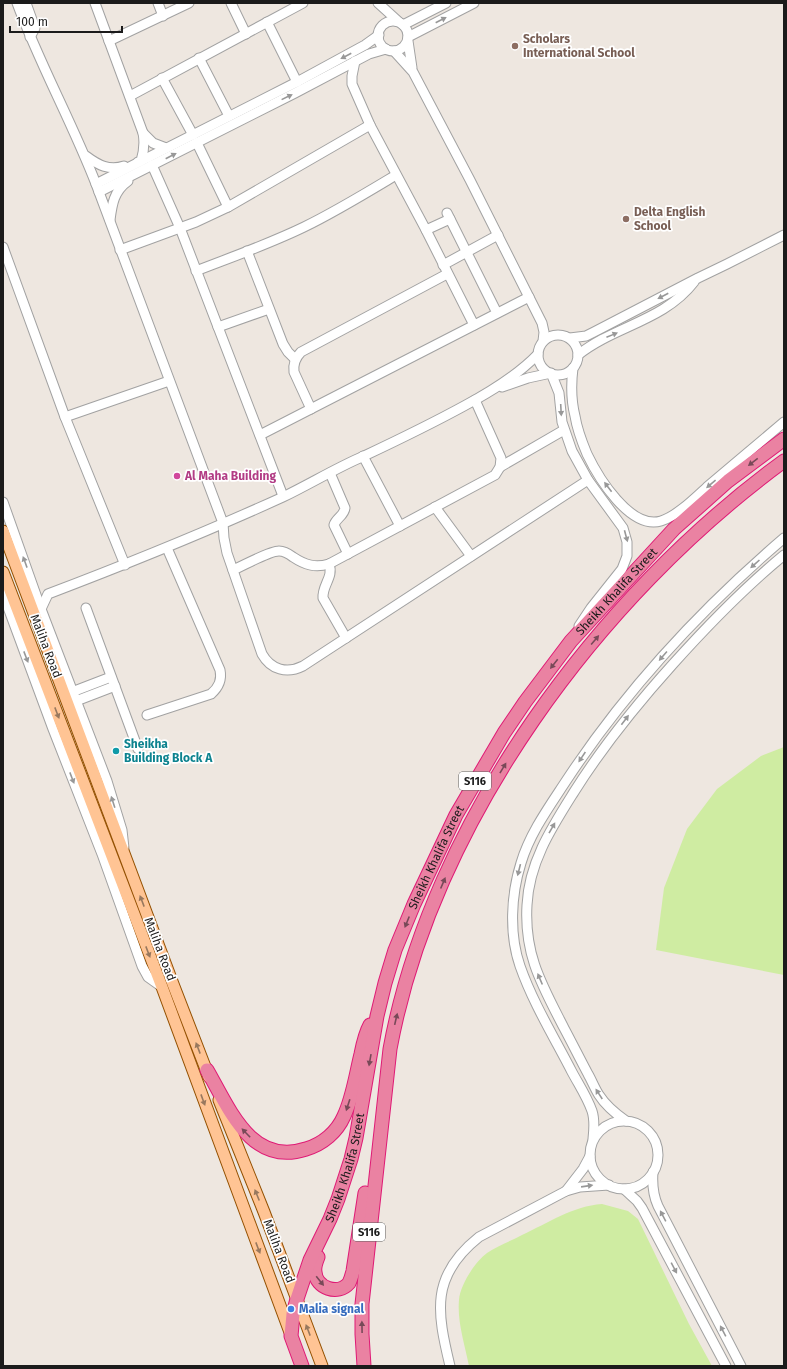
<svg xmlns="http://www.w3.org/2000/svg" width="787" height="1369" font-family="'Fira Sans',sans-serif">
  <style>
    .grass { fill: #cfeca2 }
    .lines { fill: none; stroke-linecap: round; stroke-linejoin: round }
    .minor-casing { stroke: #a2a2a2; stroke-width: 11 }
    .major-casing { stroke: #935000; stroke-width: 13 }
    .highway-casing { stroke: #df1a75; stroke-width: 15 }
    .minor { stroke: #fff; stroke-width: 9 }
    .major { stroke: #ffc494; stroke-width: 11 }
    .highway { stroke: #ea82a2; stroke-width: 13 }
    .oneway { fill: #989898 }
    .oneway2 { fill: #784958 }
    .oneway3 { fill: #98785e }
    .education-dot { fill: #8d6e63; stroke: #fff; stroke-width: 1.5 }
    .hotel-dot { fill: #d1479c; stroke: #fff; stroke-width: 1.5 }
    .culture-dot { fill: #0f9aa8; stroke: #fff; stroke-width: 1.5 }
    .shop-dot { fill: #3f7fe0; stroke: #fff; stroke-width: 1.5 }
    .labels { text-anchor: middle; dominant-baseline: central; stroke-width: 3.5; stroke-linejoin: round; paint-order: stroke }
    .shield { fill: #fff; stroke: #5f5f5f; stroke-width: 1 }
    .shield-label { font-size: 11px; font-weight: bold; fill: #1b1b1b }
    .education-label { font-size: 12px; font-weight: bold; fill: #785e54; stroke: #fff; text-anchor: start }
    .hotel-label { font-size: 12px; font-weight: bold; fill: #b23c85; stroke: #fff; text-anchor: start }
    .street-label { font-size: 12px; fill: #1b1b1b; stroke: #fff }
    .culture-label { font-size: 12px; font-weight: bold; fill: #0d838f; stroke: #fff; text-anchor: start }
    .shop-label { font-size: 12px; font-weight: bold; fill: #366cbe; stroke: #fff; text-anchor: start }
  </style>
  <rect width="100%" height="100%" fill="#eee7e0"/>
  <g class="grass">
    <path d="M784,747V975L656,950L664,888L687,829L717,789L761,756Z"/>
    <path d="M602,1204L628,1211L638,1219L689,1324L712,1366H469C465,1345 457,1322 459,1300C460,1285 475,1262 487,1253C497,1246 511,1241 522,1235C548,1223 573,1206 602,1204Z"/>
  </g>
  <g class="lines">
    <defs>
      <g id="minor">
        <path d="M17,3C40,65 72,122 96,184L223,523L224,538L227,553L262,654C271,670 287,674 303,666L588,480"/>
        <path d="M26,3L35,28L30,37"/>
        <path d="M95,3L143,133C145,143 144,151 141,161L138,162"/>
        <path d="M158,3L163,16"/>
        <path d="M231,3L246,34"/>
        <path d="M378,3L399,22"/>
        <circle cx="393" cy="36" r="15"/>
        <path d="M267,22L297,82"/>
        <path d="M403,25L446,3"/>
        <path d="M408,37L474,3"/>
        <path d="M109,41L189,3"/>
        <path d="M408,41L412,68"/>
        <path d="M394,51L413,72L470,180L542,323L544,332L543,341"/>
        <path d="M199,58L229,116"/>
        <path d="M355,61L352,76V84L370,125L426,230L474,325"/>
        <path d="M162,78L193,135"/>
        <path d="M130,96L303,3"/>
        <path d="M143,133L153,143L166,148"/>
        <path d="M197,143L228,207"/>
        <path d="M86,156C98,165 109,171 124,166"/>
        <path d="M152,165L180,228L283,496"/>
        <path d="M96,184L297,82L365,45L379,35"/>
        <path d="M99,192L295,93L369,54L386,49"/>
        <path d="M447,213L497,313"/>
        <path d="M110,220C112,204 114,191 128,181"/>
        <path d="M426,230L450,219"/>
        <path d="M3,247L65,417L125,565"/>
        <path d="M120,250L196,222L228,207L370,125"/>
        <path d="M247,251L283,344L288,352L295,359"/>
        <path d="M443,265L498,235"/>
        <path d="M196,271C232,257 269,244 304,227C335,212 366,193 396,175"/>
        <path d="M218,327L269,309"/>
        <circle cx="558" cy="355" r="20"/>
        <path d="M570,338L586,336L594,332L698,278L727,264L784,235"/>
        <path d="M578,355C614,326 664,321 694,282"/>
        <path d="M573,368C571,384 571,400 575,416C577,429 582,442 587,454C598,477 630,530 661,521C677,516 695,498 707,487C733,465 758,444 784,422"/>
        <path d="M502,387L528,378L551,373L559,393L562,422L572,451L588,480L623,528L627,542V556L622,569L591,608L579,626"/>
        <path d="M311,409L294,372C293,364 295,358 301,352L447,274"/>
        <path d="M65,417L169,381"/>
        <path d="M260,435L529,297"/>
        <path d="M363,456L400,526"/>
        <path d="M500,467L564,430"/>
        <path d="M330,473L345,508C344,516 336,518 334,525L348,554"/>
        <path d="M3,502L41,609L107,781L122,830L124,848"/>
        <path d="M435,507L471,556"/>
        <path d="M329,564C334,577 322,585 323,598L346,638"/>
        <path d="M233,570C243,566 269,551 279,551C285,551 289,554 293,557C305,565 315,568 329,564L495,475L500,467L501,458L475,400"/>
        <path d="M3,594L53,729L102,854L142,966L148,977L162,987"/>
        <path d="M86,608L138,749"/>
        <path d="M41,609L48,594C127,564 206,532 283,497C310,484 336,468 364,456C398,440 431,424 464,406C490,392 517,376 538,354"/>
        <path d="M72,692L111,677"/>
        <path d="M76,701L115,686"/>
        <path d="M147,715L211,694C219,687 222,680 220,670L167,548"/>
        <path d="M626,1121C616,1114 606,1106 599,1095C595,1089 592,1081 588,1074C580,1059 572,1043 564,1028C542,985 524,955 527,905C529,862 552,827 574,792C603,746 637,704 673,664C708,625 744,588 784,555"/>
        <circle cx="624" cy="1155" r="34"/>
        <path d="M593,1139C594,1130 595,1120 592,1111C587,1097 579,1085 572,1072C554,1037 533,1003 520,966C509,934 511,895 521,863C530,833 549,807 566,781C626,690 701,609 784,538"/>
        <path d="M653,1172C652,1185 653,1195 658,1206L741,1366"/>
        <path d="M624,1189L637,1201L642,1208L726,1366"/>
        <path d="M566,1191L583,1169L590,1156"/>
        <path d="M450,1366C437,1312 430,1276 479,1237L566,1191L580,1187L609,1185"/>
      </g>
      <g id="major">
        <path d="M3,531L173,984L209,1077"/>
        <path d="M3,572L162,987L291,1335"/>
        <path d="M219,1100L264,1212L322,1366"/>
      </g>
      <g id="highway">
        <path d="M207,1070C229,1108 251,1167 306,1149C323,1144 337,1132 344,1116C353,1097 356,1074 361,1054C363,1044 365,1034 370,1025"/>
        <path d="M318,1257C316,1262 314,1267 315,1272C316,1288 338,1296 349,1283C351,1279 352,1275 353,1271L365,1193"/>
        <path id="s1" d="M302,1366L291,1336L293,1314L297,1299L310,1260L330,1219L338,1199L351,1159L356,1138L377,1016L385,983L395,950L414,904L456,815L504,733L525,702L571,641L674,529L728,481L784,439"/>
        <path d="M364,1366L362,1334V1304L390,1049C432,821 599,596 784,461"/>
      </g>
    </defs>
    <use href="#minor" class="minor-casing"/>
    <use href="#major" class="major-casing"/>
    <use href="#highway" class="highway-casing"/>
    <use href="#minor" class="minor"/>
    <use href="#major" class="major"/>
    <use href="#highway" class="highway"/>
  </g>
  <defs><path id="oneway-solid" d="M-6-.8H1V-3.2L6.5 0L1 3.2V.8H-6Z"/></defs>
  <g class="oneway">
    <use href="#oneway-solid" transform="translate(441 20) rotate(-27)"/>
    <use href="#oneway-solid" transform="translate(346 56) rotate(152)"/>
    <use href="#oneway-solid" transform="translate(287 97) rotate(-26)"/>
    <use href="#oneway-solid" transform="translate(171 156) rotate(-27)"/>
    <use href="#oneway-solid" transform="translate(663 296) rotate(152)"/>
    <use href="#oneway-solid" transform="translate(612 335) rotate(-22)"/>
    <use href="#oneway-solid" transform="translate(561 410) rotate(87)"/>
    <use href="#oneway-solid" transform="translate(711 484) rotate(140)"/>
    <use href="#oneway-solid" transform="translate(608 487) rotate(-127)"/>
    <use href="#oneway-solid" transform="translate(626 536) rotate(75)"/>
    <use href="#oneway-solid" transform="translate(25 562) rotate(-110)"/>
    <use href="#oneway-solid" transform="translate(755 564) rotate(138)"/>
    <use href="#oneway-solid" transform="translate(663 656) rotate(131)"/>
    <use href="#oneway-solid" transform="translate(26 657) rotate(69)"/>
    <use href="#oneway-solid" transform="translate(625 720) rotate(-53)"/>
    <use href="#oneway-solid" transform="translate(582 757) rotate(124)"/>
    <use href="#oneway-solid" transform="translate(72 778) rotate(69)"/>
    <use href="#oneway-solid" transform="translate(113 802) rotate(-108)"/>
    <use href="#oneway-solid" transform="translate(552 828) rotate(-60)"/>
    <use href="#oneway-solid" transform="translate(519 870) rotate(104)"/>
    <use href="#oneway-solid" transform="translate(540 979) rotate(-113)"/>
    <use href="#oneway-solid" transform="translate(599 1094) rotate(-123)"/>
    <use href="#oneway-solid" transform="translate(587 1186) rotate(-8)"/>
    <use href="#oneway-solid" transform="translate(663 1216) rotate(-118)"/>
    <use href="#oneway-solid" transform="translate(674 1268) rotate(62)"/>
    <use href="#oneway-solid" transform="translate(723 1331) rotate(-118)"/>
  </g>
  <g class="oneway2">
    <use href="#oneway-solid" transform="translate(753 462) rotate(142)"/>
    <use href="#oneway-solid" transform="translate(595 640) rotate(-50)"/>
    <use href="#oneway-solid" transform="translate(554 664) rotate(128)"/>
    <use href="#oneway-solid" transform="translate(503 768) rotate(-59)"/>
    <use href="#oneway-solid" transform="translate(443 883) rotate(-67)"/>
    <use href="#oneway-solid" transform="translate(407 922) rotate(112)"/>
    <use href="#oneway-solid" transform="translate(396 1019) rotate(-77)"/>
    <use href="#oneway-solid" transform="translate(370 1060) rotate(100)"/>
    <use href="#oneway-solid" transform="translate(348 1105) rotate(108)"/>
    <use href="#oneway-solid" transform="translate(246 1133) rotate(-134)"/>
    <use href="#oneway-solid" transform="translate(320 1281) rotate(51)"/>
    <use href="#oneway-solid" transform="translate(362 1327) rotate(-91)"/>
  </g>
  <g class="oneway3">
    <use href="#oneway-solid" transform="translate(57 713) rotate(69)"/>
    <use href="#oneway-solid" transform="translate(142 901) rotate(-111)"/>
    <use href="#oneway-solid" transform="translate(148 952) rotate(69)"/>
    <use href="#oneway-solid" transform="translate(198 1048) rotate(-111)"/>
    <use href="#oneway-solid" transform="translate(203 1100) rotate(70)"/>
    <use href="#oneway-solid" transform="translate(257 1195) rotate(-112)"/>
    <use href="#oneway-solid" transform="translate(258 1248) rotate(69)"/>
    <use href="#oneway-solid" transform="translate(308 1330) rotate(-111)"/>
  </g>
  <g class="education-dot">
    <circle cx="515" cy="46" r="4"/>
    <circle cx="626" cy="219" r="4"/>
  </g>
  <circle class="hotel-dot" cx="177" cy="476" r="4"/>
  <circle class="culture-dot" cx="116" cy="751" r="4"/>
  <circle class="shop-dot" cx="291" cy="1309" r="4"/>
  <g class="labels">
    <g class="shield">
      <rect x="459" y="772" width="32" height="18" rx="3"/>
      <rect x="353" y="1223" width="32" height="18" rx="3"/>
    </g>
    <g class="shield-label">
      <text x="475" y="781">S116</text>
      <text x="369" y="1232">S116</text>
    </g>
    <g class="education-label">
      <text x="523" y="39">Scholars<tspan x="523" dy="14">International School</tspan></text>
      <text x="634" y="212">Delta English<tspan x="634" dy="14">School</tspan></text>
    </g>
    <g class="hotel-label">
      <text x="185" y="476">Al Maha Building</text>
    </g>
    <g class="street-label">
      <text stroke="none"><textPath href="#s1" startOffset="858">Sheikh Khalifa Street</textPath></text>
      <text transform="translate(46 646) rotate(69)">Maliha Road</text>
      <text stroke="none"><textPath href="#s1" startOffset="535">Sheikh Khalifa Street</textPath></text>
      <text transform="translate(160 949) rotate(69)">Maliha Road</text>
      <text stroke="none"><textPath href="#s1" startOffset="210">Sheikh Khalifa Street</textPath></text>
      <text transform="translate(279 1251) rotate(69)">Maliha Road</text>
    </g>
    <g class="culture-label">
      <text x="124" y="744">Sheikha<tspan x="124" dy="14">Building Block A</tspan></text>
    </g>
    <g class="shop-label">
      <text x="299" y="1309">Malia signal</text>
    </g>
  </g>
  <rect width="787" height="1369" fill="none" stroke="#1b1b1b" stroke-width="8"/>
  <path d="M10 26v6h112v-6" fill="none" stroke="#1b1b1b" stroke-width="2"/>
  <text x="16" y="26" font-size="12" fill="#1b1b1b" stroke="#ffffff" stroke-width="3" paint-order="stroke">100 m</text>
</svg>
